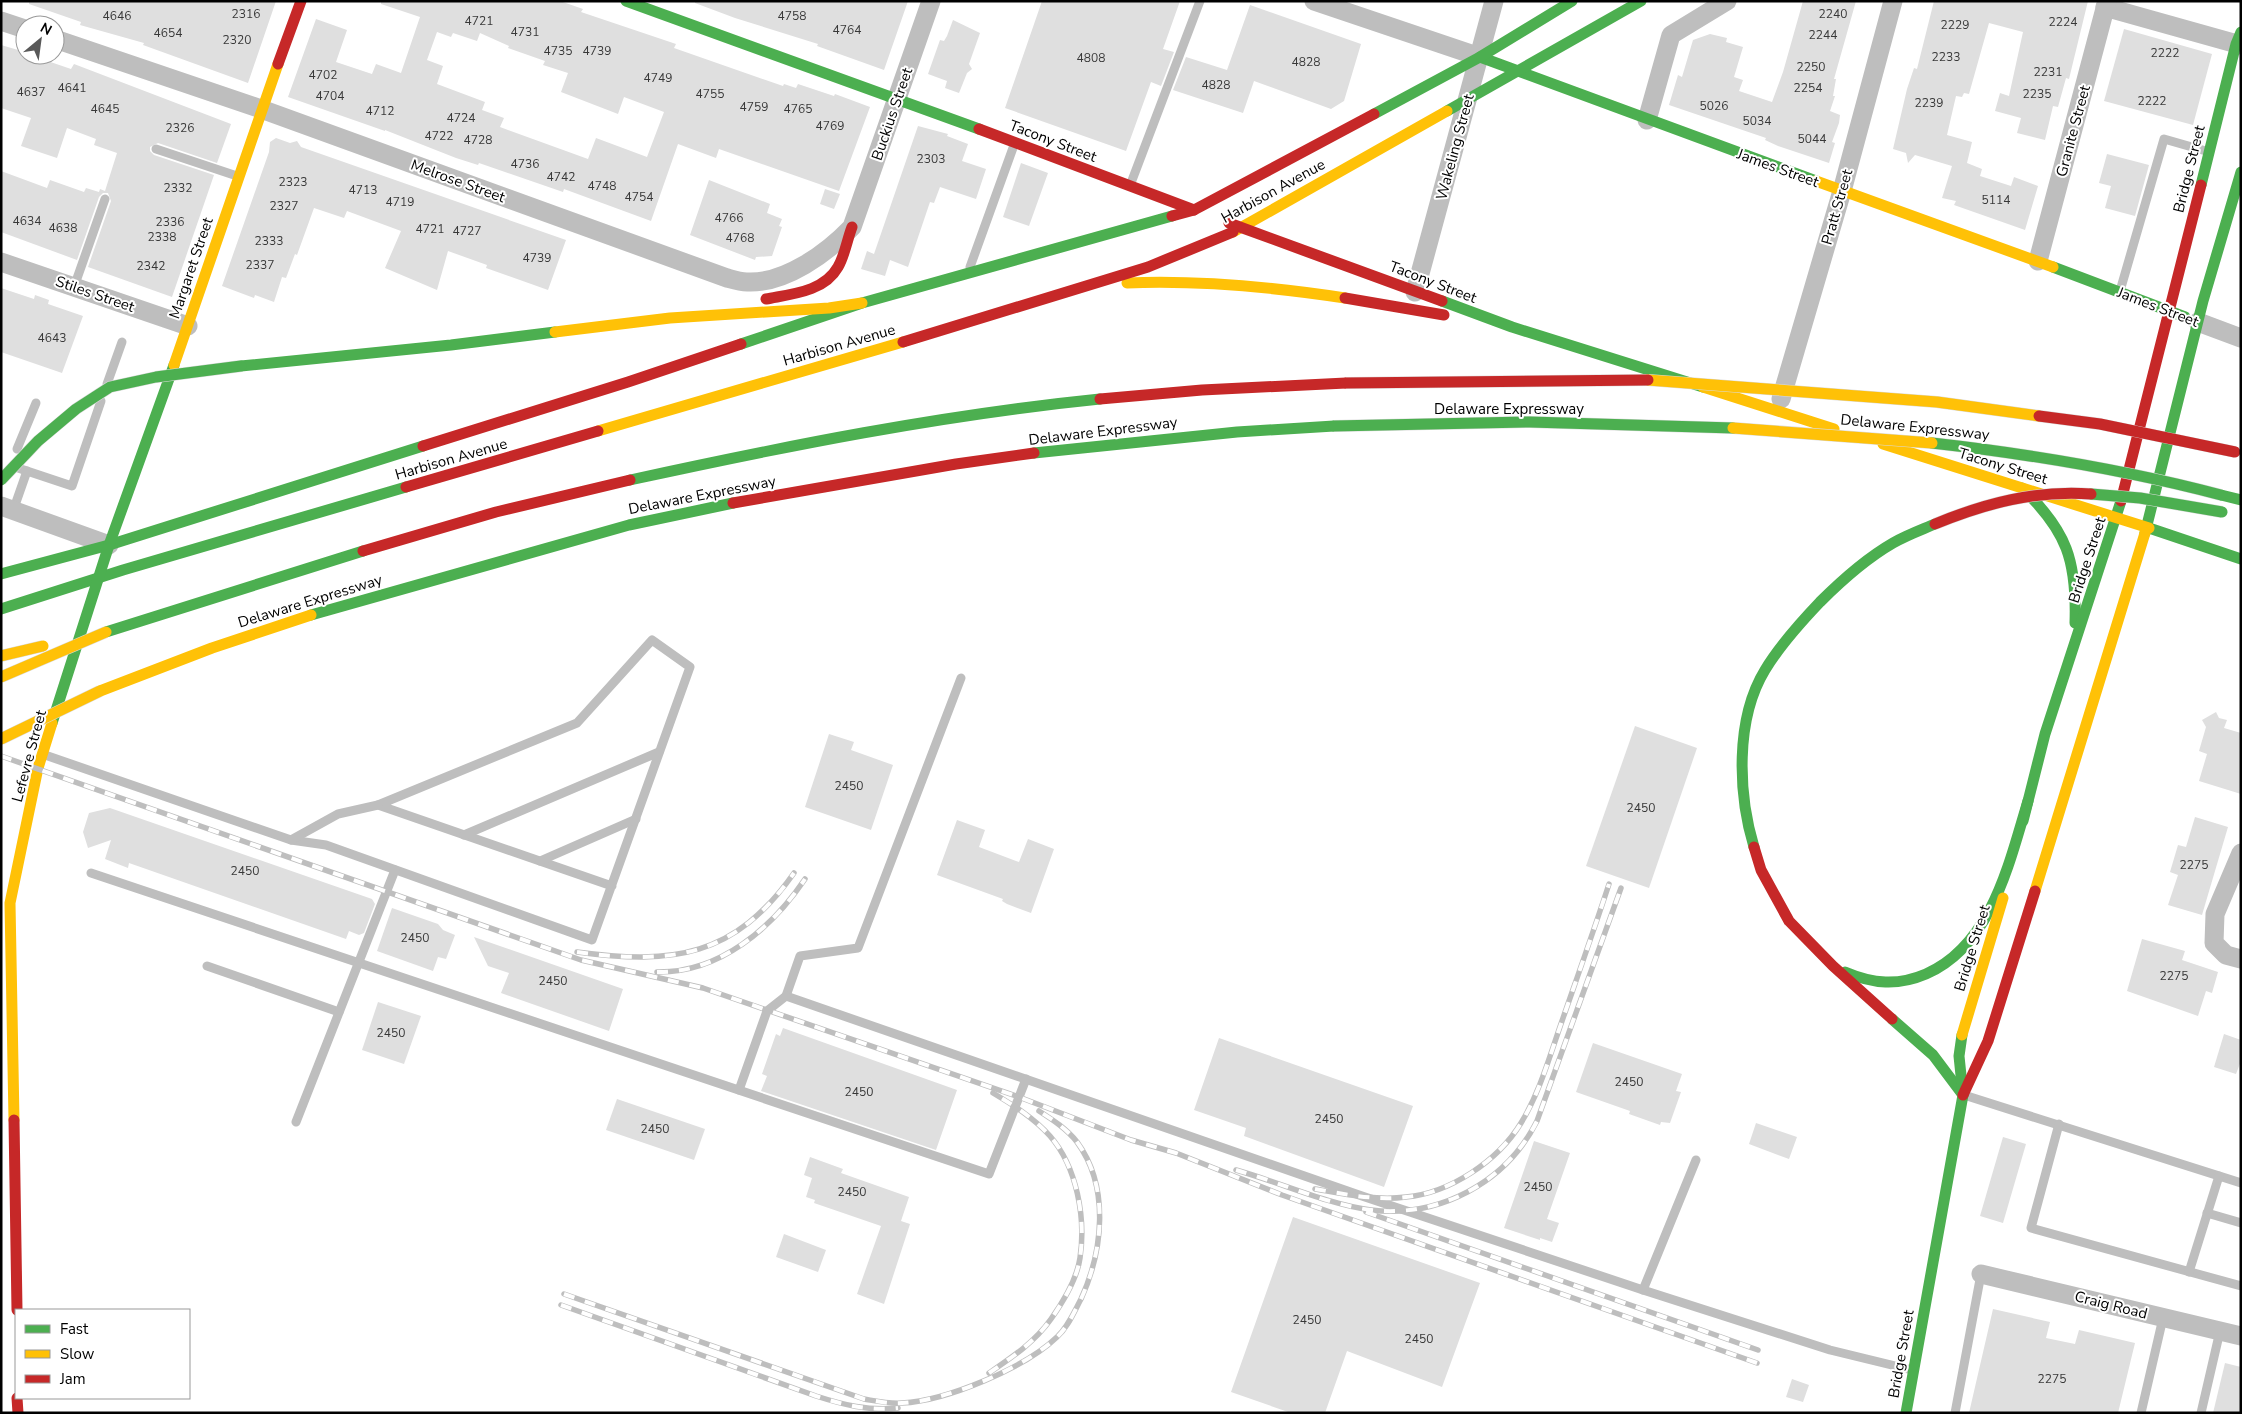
<svg xmlns="http://www.w3.org/2000/svg" width="2242" height="1414" font-family="'Nunito Sans',sans-serif">
  <style>
    .building { fill: #dfdfdf; fill-rule: evenodd }
    .lines { fill: none; stroke-linecap: round; stroke-linejoin: round }
    .lane { stroke: #bebebe; stroke-width: 9 }
    .street { stroke: #bebebe; stroke-width: 19 }
    .fast { stroke: #4caf50; stroke-width: 11 }
    .slow { stroke: #ffc107; stroke-width: 11 }
    .jam { stroke: #c62828; stroke-width: 11 }
    .rail-casing { stroke: #bebebe; stroke-width: 5.5 }
    .rail { stroke: #fff; stroke-width: 4; stroke-dasharray: 11; stroke-linecap: butt }
    .fast-bridge-casing { stroke: #dbdbdb; stroke-width: 12; stroke-linecap: butt }
    .slow-bridge-casing { stroke: #dbdbdb; stroke-width: 12; stroke-linecap: butt }
    .jam-bridge-casing { stroke: #dbdbdb; stroke-width: 12; stroke-linecap: butt }
    .fast-bridge { stroke: #4caf50; stroke-width: 11 }
    .slow-bridge { stroke: #ffc107; stroke-width: 11 }
    .jam-bridge { stroke: #c62828; stroke-width: 11 }
    .labels { text-anchor: middle; dominant-baseline: central; stroke-width: 4; stroke-linejoin: round; paint-order: stroke }
    .number-label { font-size: 12px; fill: #383838 }
    .street-label { font-size: 15px; fill: #000; stroke: #fff }
  </style>
  <rect width="100%" height="100%" fill="#fff"/>
  <g class="building">
    <path d="M29,1H276L248,83L143,45L144,43L80,25L81,22L29,4Z"/>
    <path d="M381,1H560L583,9L581,12L676,44L674,48L783,86L784,84L796,88L798,84L834,96L835,94L870,107L839,191L719,149L716,158L678,144L651,221L564,189L563,192L479,163L478,165L456,158L385,130V131L288,97L316,19L347,30L336,62L372,74L376,64L401,73L420,17L381,4ZM437,32L451,37L453,33L477,41L480,33L509,46L508,48L545,61L543,65L568,73L561,92L618,114L624,97L664,112L647,157L596,138L588,159L500,127L504,118L482,110L485,102L437,84L443,66L427,60Z"/>
    <path d="M695,1H908L884,70L817,46L818,44L735,18L695,3Z"/>
    <path d="M1042,1H1180L1163,49L1174,52L1161,86L1151,82L1126,151L1005,108Z"/>
    <path d="M1803,1H1856L1834,79H1836L1833,96H1835L1830,111L1840,115L1839,123L1832,142L1835,143L1829,163L1778,146L1765,140L1766,138L1669,105L1678,75L1682,77L1693,40L1710,34L1727,38L1726,42L1743,47L1734,77L1743,80L1739,91L1772,102L1783,72Z"/>
    <path d="M1934,1H2088L2069,79L2066,78L2058,107L2053,106L2045,140L2017,133L2021,118L1995,111L2000,93L2009,96L2023,32L1989,23L1969,94L1964,93L1962,97L1956,96L1947,135L1972,142L1967,163L1982,169L1980,176L2011,186L2014,177L2038,186L2025,230L1954,205L1956,201L1942,198L1952,166L1915,155L1908,163L1906,153L1893,149L1907,89L1914,68L1917,69Z"/>
    <path d="M1250,5L1361,44L1344,101L1331,109L1254,81L1243,113L1173,90L1186,57L1227,70Z"/>
    <path d="M953,20L980,33L969,64L972,69L967,73L959,93L945,88L947,81L928,74L940,40L944,41L947,36Z"/>
    <path d="M2124,29L2212,54L2193,125L2104,101Z"/>
    <path d="M1,45L25,52V55H30L71,69L74,64L231,124L217,163L158,143L150,147V151L154,155L214,175L172,297L88,267L111,201L108,193H103L99,197L77,260L1,232V171L47,188L50,180L84,192L86,188L99,192L100,189L105,191L117,153L94,145L96,139L67,128L57,158L21,146L31,118L1,108Z"/>
    <path d="M918,126L948,134L947,136L968,144L962,161L986,169L976,199L940,187L934,203L930,202L908,267L890,260L885,276L861,269L867,251L874,254Z"/>
    <path d="M276,138L290,143L297,141L301,147L566,240L548,290L486,268L487,265L448,251L437,290L385,268L401,231L347,211L344,218L314,208L297,255L295,254L286,278L282,277L274,302L255,295L254,298L222,286L269,152L270,142Z"/>
    <path d="M2107,154L2149,165L2135,216L2105,208L2111,186L2099,183Z"/>
    <path d="M1021,163L1048,173L1029,226L1003,217Z"/>
    <path d="M709,180L770,204L767,213L782,219L779,226L782,227L772,256L756,257L755,260L690,235Z"/>
    <path d="M825,189L840,194L834,209L820,204Z"/>
    <path d="M1,288L34,299L35,295L49,300L48,304L83,316L62,373L1,352Z"/>
    <path d="M2216,712L2219,718L2227,720L2224,728L2241,733V794L2199,781L2207,754L2199,751L2206,727L2202,720Z"/>
    <path d="M1635,726L1697,748L1649,888L1586,866Z"/>
    <path d="M829,734L854,742L851,750L893,765L871,830L805,807Z"/>
    <path d="M110,808L372,899L375,904L364,933L359,935L349,931L346,939L129,863L128,868L105,859L111,840L88,848L83,832L89,813Z"/>
    <path d="M2195,817L2228,827L2202,915L2168,905L2178,875L2170,872L2178,845L2186,847Z"/>
    <path d="M957,820L985,830L979,847L1019,862L1028,839L1054,849L1031,913L1007,904L1002,901L1003,899L937,875Z"/>
    <path d="M392,908L438,924L443,930L455,935L446,959L438,957L433,971L377,951Z"/>
    <path d="M474,937L623,989L609,1031L501,993L509,973L488,966Z"/>
    <path d="M2142,939L2185,951L2182,960L2218,972L2212,993L2206,991L2198,1016L2127,991Z"/>
    <path d="M378,1002L421,1016L404,1064L362,1050Z"/>
    <path d="M783,1028L957,1090L936,1150L761,1091L767,1076L762,1074L776,1034L780,1036Z"/>
    <path d="M2224,1034L2241,1040V1061L2236,1074L2214,1067Z"/>
    <path d="M1219,1038L1413,1106L1384,1187L1244,1136L1246,1128L1194,1110Z"/>
    <path d="M1593,1043L1682,1074L1676,1091L1681,1092L1670,1123L1661,1122L1660,1125L1629,1114L1630,1111L1576,1092Z"/>
    <path d="M617,1099L705,1129L694,1160L606,1130Z"/>
    <path d="M1756,1123L1797,1137L1789,1159L1749,1144Z"/>
    <path d="M2003,1137L2026,1144L2003,1223L1980,1216Z"/>
    <path d="M1534,1141L1570,1153L1547,1219L1559,1223L1552,1242L1540,1238V1240L1504,1228Z"/>
    <path d="M810,1157L843,1169L841,1173L909,1197L901,1221L910,1224L884,1304L857,1294L881,1226L814,1203L815,1200L806,1197L812,1178L804,1175Z"/>
    <path d="M1293,1217L1480,1283L1442,1387L1347,1351L1325,1413H1291L1231,1392Z"/>
    <path d="M784,1234L826,1250L818,1272L776,1257Z"/>
    <path d="M1993,1309L2050,1322L2046,1338L2075,1344L2079,1330L2135,1343L2118,1413H1969Z"/>
    <path d="M2225,1363L2241,1367V1413H2213Z"/>
    <path d="M1792,1379L1809,1385L1803,1402L1786,1397Z"/>
  </g>
  <g class="lines">
    <g class="lane">
      <path d="M156,149L237,176"/>
      <path d="M1131,183L1200,1"/>
      <path d="M970,267L1014,145"/>
      <path d="M74,287L105,199"/>
      <path d="M2120,291L2164,139L2206,151"/>
      <path d="M107,384L122,342"/>
      <path d="M17,449L36,403"/>
      <path d="M18,468L72,486L101,401"/>
      <path d="M13,511L27,471"/>
      <path d="M961,678L858,948L800,956L786,996L1362,1196L1643,1290"/>
      <path d="M45,755L291,840L326,845L592,940L690,667L652,640L577,723L378,805L612,886"/>
      <path d="M464,835L659,752"/>
      <path d="M291,840L338,814L378,805"/>
      <path d="M540,861L636,819"/>
      <path d="M91,873L989,1174L1026,1079"/>
      <path d="M207,966L339,1012"/>
      <path d="M739,1090L767,1011L786,996"/>
      <path d="M1964,1095L2241,1183"/>
      <path d="M296,1122L395,870"/>
      <path d="M2059,1124L2031,1228L2241,1286"/>
      <path d="M1696,1160L1643,1290L1830,1350L1912,1370"/>
      <path d="M2207,1213L2241,1223"/>
      <path d="M2189,1272L2219,1176"/>
      <path d="M1955,1413L1981,1274"/>
      <path d="M2141,1413L2163,1318"/>
      <path d="M2201,1413L2220,1331"/>
    </g>
    <g class="street">
      <path d="M1314,1L1480,57"/>
      <path d="M2105,7L2241,45"/>
      <path d="M1,21L25,29"/>
      <path d="M55,39L261,109L727,278C734,280 740,282 747,282C785,284 827,253 852,227L931,1"/>
      <path d="M1647,120L1671,35L1727,1"/>
      <path d="M2038,261L2107,1"/>
      <path d="M1,262L188,326"/>
      <path d="M1415,292L1494,1"/>
      <path d="M2198,322L2241,338"/>
      <path d="M1781,399L1842,191L1893,1"/>
      <path d="M1,506L109,545"/>
      <path d="M2241,853L2215,914L2214,943L2226,955L2241,959"/>
      <path d="M1981,1274L2241,1336"/>
    </g>
    <g class="fast">
      <path d="M626,1L979,129"/>
      <path d="M1480,57L1816,181"/>
      <path d="M1447,111L1641,1"/>
      <path d="M1374,114L1480,57L1572,1"/>
      <path d="M2201,185L2236,44L2241,32"/>
      <path d="M2053,267L2185,317"/>
      <path d="M1442,301L1512,327L1703,387"/>
      <path d="M741,344L862,303L1172,216"/>
      <path d="M241,366L451,345L555,332"/>
      <path d="M1034,453L1237,432L1334,426"/>
      <path d="M630,480C786,446 941,415 1100,399"/>
      <path d="M2022,488C2067,531 2077,561 2075,623"/>
      <path d="M2221,495L2241,500"/>
      <path d="M2149,528L2241,559"/>
      <path d="M2145,533L2203,301L2241,172"/>
      <path d="M1,574L109,545L423,446"/>
      <path d="M1,609L123,570L406,487"/>
      <path d="M311,615L629,525L733,503"/>
      <path d="M106,632L363,551"/>
      <path d="M52,723L109,545L174,365"/>
      <path d="M2023,821L2045,734L2121,501"/>
      <path d="M1754,847C1738,794 1735,719 1765,670C1780,645 1800,623 1820,602C1841,581 1867,558 1893,543C1907,535 1921,530 1935,524"/>
      <path d="M1845,972C1873,984 1898,986 1926,974C1992,945 2009,863 2028,801"/>
      <path d="M1892,1019L1933,1055L1963,1095"/>
      <path d="M1906,1413L1963,1095L1959,1056L1962,1035"/>
    </g>
    <g class="slow">
      <path d="M1816,181L2053,267"/>
      <path d="M1233,232L1447,111"/>
      <path d="M1127,283C1201,280 1273,287 1345,298"/>
      <path d="M555,332L670,318L829,308L862,303"/>
      <path d="M174,365L278,64"/>
      <path d="M1703,387L1834,429"/>
      <path d="M598,431L903,342"/>
      <path d="M1883,444L2149,528"/>
      <path d="M100,691L212,648L311,615"/>
      <path d="M2035,891L2145,533"/>
      <path d="M1962,1035L2003,898"/>
      <path d="M14,1120L10,903L38,768L52,723"/>
    </g>
    <g class="jam">
      <path d="M278,64L301,1"/>
      <path d="M979,129L1194,210"/>
      <path d="M1172,216L1194,210L1374,114"/>
      <path d="M1229,223L1442,301"/>
      <path d="M1345,298L1444,315"/>
      <path d="M766,299C791,294 824,292 838,267C845,255 847,240 852,227"/>
      <path d="M903,342L1148,267L1233,232"/>
      <path d="M1100,399L1202,390L1346,383"/>
      <path d="M423,446L628,382L741,344"/>
      <path d="M406,487L598,431"/>
      <path d="M2121,501L2201,185"/>
      <path d="M733,503L956,464L1034,453"/>
      <path d="M363,551L496,512L630,480"/>
      <path d="M1754,847L1761,870L1789,921L1833,966L1892,1019"/>
      <path d="M1963,1095L1988,1041L2035,891"/>
      <path d="M14,1120L17,1310"/>
      <path d="M17,1398L18,1413"/>
    </g>
    <defs>
      <g id="rail">
        <path d="M1,756L581,960L703,988L1019,1097L1131,1140L1176,1153L1282,1195L1757,1363"/>
        <path d="M577,952C673,965 735,957 794,873"/>
        <path d="M657,972C720,973 772,928 805,879"/>
        <path d="M1236,1170C1279,1182 1326,1204 1371,1210C1439,1218 1506,1183 1537,1121L1621,888"/>
        <path d="M1315,1189C1344,1194 1376,1201 1406,1197C1450,1193 1498,1161 1521,1123C1540,1092 1550,1055 1562,1021C1578,975 1594,930 1609,884"/>
        <path d="M1366,1212L1758,1350"/>
        <path d="M564,1294L864,1399C876,1401 889,1404 902,1403C946,1401 1025,1368 1057,1337C1068,1327 1074,1312 1081,1299C1103,1251 1110,1187 1077,1142C1067,1129 1053,1120 1039,1111"/>
        <path d="M561,1305L816,1396C844,1405 868,1411 898,1408"/>
        <path d="M989,1373C1011,1358 1035,1342 1051,1319C1063,1302 1077,1279 1080,1258C1086,1218 1077,1167 1050,1136C1034,1118 1013,1105 993,1093"/>
      </g>
    </defs>
    <use href="#rail" class="rail-casing"/>
    <use href="#rail" class="rail"/>
    <defs>
      <g id="fast-bridge">
        <path d="M1334,426L1530,422L1733,428"/>
        <path d="M1932,443C2030,454 2126,470 2221,495"/>
        <path d="M1,480L38,441L76,409L110,387L156,377L241,366"/>
        <path d="M2091,494L2140,498L2222,512"/>
      </g>
      <g id="slow-bridge">
        <path d="M1648,380L1937,402L2039,416"/>
        <path d="M1733,428L1932,443"/>
        <path d="M1,656L43,646"/>
        <path d="M1,677L106,632"/>
        <path d="M1,739L100,691"/>
      </g>
      <g id="jam-bridge">
        <path d="M1346,383L1648,380"/>
        <path d="M2039,416L2100,424L2235,452"/>
        <path d="M1935,524C1986,503 2036,490 2091,494"/>
      </g>
    </defs>
    <use href="#fast-bridge" class="fast-bridge-casing"/>
    <use href="#slow-bridge" class="slow-bridge-casing"/>
    <use href="#jam-bridge" class="jam-bridge-casing"/>
    <use href="#fast-bridge" class="fast-bridge"/>
    <use href="#slow-bridge" class="slow-bridge"/>
    <use href="#jam-bridge" class="jam-bridge"/>
  </g>
  <g class="labels">
    <g class="number-label">
      <text x="246" y="14">2316</text>
      <text x="1833" y="14">2240</text>
      <text x="117" y="16">4646</text>
      <text x="792" y="16">4758</text>
      <text x="479" y="21">4721</text>
      <text x="2063" y="22">2224</text>
      <text x="1955" y="25">2229</text>
      <text x="847" y="30">4764</text>
      <text x="525" y="32">4731</text>
      <text x="168" y="33">4654</text>
      <text x="1823" y="35">2244</text>
      <text x="237" y="40">2320</text>
      <text x="558" y="51">4735</text>
      <text x="597" y="51">4739</text>
      <text x="2165" y="53">2222</text>
      <text x="1946" y="57">2233</text>
      <text x="1091" y="58">4808</text>
      <text x="1306" y="62">4828</text>
      <text x="1811" y="67">2250</text>
      <text x="2048" y="72">2231</text>
      <text x="323" y="75">4702</text>
      <text x="658" y="78">4749</text>
      <text x="1216" y="85">4828</text>
      <text x="72" y="88">4641</text>
      <text x="1808" y="88">2254</text>
      <text x="31" y="92">4637</text>
      <text x="710" y="94">4755</text>
      <text x="2037" y="94">2235</text>
      <text x="330" y="96">4704</text>
      <text x="2152" y="101">2222</text>
      <text x="1929" y="103">2239</text>
      <text x="1714" y="106">5026</text>
      <text x="754" y="107">4759</text>
      <text x="105" y="109">4645</text>
      <text x="798" y="109">4765</text>
      <text x="380" y="111">4712</text>
      <text x="461" y="118">4724</text>
      <text x="1757" y="121">5034</text>
      <text x="830" y="126">4769</text>
      <text x="180" y="128">2326</text>
      <text x="439" y="136">4722</text>
      <text x="1812" y="139">5044</text>
      <text x="478" y="140">4728</text>
      <text x="931" y="159">2303</text>
      <text x="525" y="164">4736</text>
      <text x="561" y="177">4742</text>
      <text x="293" y="182">2323</text>
      <text x="602" y="186">4748</text>
      <text x="178" y="188">2332</text>
      <text x="363" y="190">4713</text>
      <text x="639" y="197">4754</text>
      <text x="1996" y="200">5114</text>
      <text x="400" y="202">4719</text>
      <text x="284" y="206">2327</text>
      <text x="729" y="218">4766</text>
      <text x="27" y="221">4634</text>
      <text x="170" y="222">2336</text>
      <text x="63" y="228">4638</text>
      <text x="430" y="229">4721</text>
      <text x="467" y="231">4727</text>
      <text x="162" y="237">2338</text>
      <text x="740" y="238">4768</text>
      <text x="269" y="241">2333</text>
      <text x="537" y="258">4739</text>
      <text x="260" y="265">2337</text>
      <text x="151" y="266">2342</text>
      <text x="52" y="338">4643</text>
      <text x="849" y="786">2450</text>
      <text x="1641" y="808">2450</text>
      <text x="2194" y="865">2275</text>
      <text x="245" y="871">2450</text>
      <text x="415" y="938">2450</text>
      <text x="2174" y="976">2275</text>
      <text x="553" y="981">2450</text>
      <text x="391" y="1033">2450</text>
      <text x="1629" y="1082">2450</text>
      <text x="859" y="1092">2450</text>
      <text x="1329" y="1119">2450</text>
      <text x="655" y="1129">2450</text>
      <text x="1538" y="1187">2450</text>
      <text x="852" y="1192">2450</text>
      <text x="1307" y="1320">2450</text>
      <text x="1419" y="1339">2450</text>
      <text x="2052" y="1379">2275</text>
    </g>
    <g class="street-label">
      <text transform="translate(892 114) rotate(-71)">Buckius Street</text>
      <text transform="translate(2073 131) rotate(-75)">Granite Street</text>
      <text transform="translate(1053 141) rotate(21)">Tacony Street</text>
      <text transform="translate(1455 147) rotate(-75)">Wakeling Street</text>
      <text transform="translate(1778 168) rotate(20)">James Street</text>
      <text transform="translate(2189 169) rotate(-76)">Bridge Street</text>
      <text transform="translate(458 181) rotate(20)">Melrose Street</text>
      <text transform="translate(1273 191) rotate(-29)">Harbison Avenue</text>
      <text transform="translate(1837 207) rotate(-74)">Pratt Street</text>
      <text transform="translate(191 268) rotate(-71)">Margaret Street</text>
      <text transform="translate(1433 282) rotate(21)">Tacony Street</text>
      <text transform="translate(95 294) rotate(19)">Stiles Street</text>
      <text transform="translate(2158 307) rotate(21)">James Street</text>
      <text transform="translate(839 345) rotate(-16)">Harbison Avenue</text>
      <text x="1509" y="409">Delaware Expressway</text>
      <text transform="translate(1915 427) rotate(6)">Delaware Expressway</text>
      <text transform="translate(1103 431) rotate(-7)">Delaware Expressway</text>
      <text transform="translate(451 459) rotate(-16)">Harbison Avenue</text>
      <text transform="translate(2003 466) rotate(17)">Tacony Street</text>
      <text transform="translate(702 495) rotate(-11)">Delaware Expressway</text>
      <text transform="translate(2087 560) rotate(-72)">Bridge Street</text>
      <text transform="translate(310 601) rotate(-17)">Delaware Expressway</text>
      <text transform="translate(29 756) rotate(-75)">Lefevre Street</text>
      <text transform="translate(1972 948) rotate(-73)">Bridge Street</text>
      <text transform="translate(2111 1305) rotate(14)">Craig Road</text>
      <text transform="translate(1901 1354) rotate(-80)">Bridge Street</text>
    </g>
  </g>
  <rect width="2242" height="1414" fill="none" stroke="#000000" stroke-width="5"/>
  <rect x="15" y="1309" width="175" height="90" fill="#ffffff" stroke="#999999"/>
  <rect x="25" y="1325" width="25" height="8" fill="#4caf50" stroke="#999999"/>
  <text x="60" y="1334" font-size="15" fill="#000000">Fast</text>
  <rect x="25" y="1350" width="25" height="8" fill="#ffc107" stroke="#999999"/>
  <text x="60" y="1359" font-size="15" fill="#000000">Slow</text>
  <rect x="25" y="1375" width="25" height="8" fill="#c62828" stroke="#999999"/>
  <text x="60" y="1384" font-size="15" fill="#000000">Jam</text>
  <g transform="translate(40 40) rotate(29)"><circle r="24" fill="#ffffff" stroke="#999999"/>
  <path d="M0-4L9 19L0 12L-9 19Z" fill="#595959"/>
  <text y="-8" font-size="14" font-weight="bold" text-anchor="middle" fill="#000000">N</text>
  </g>
</svg>
